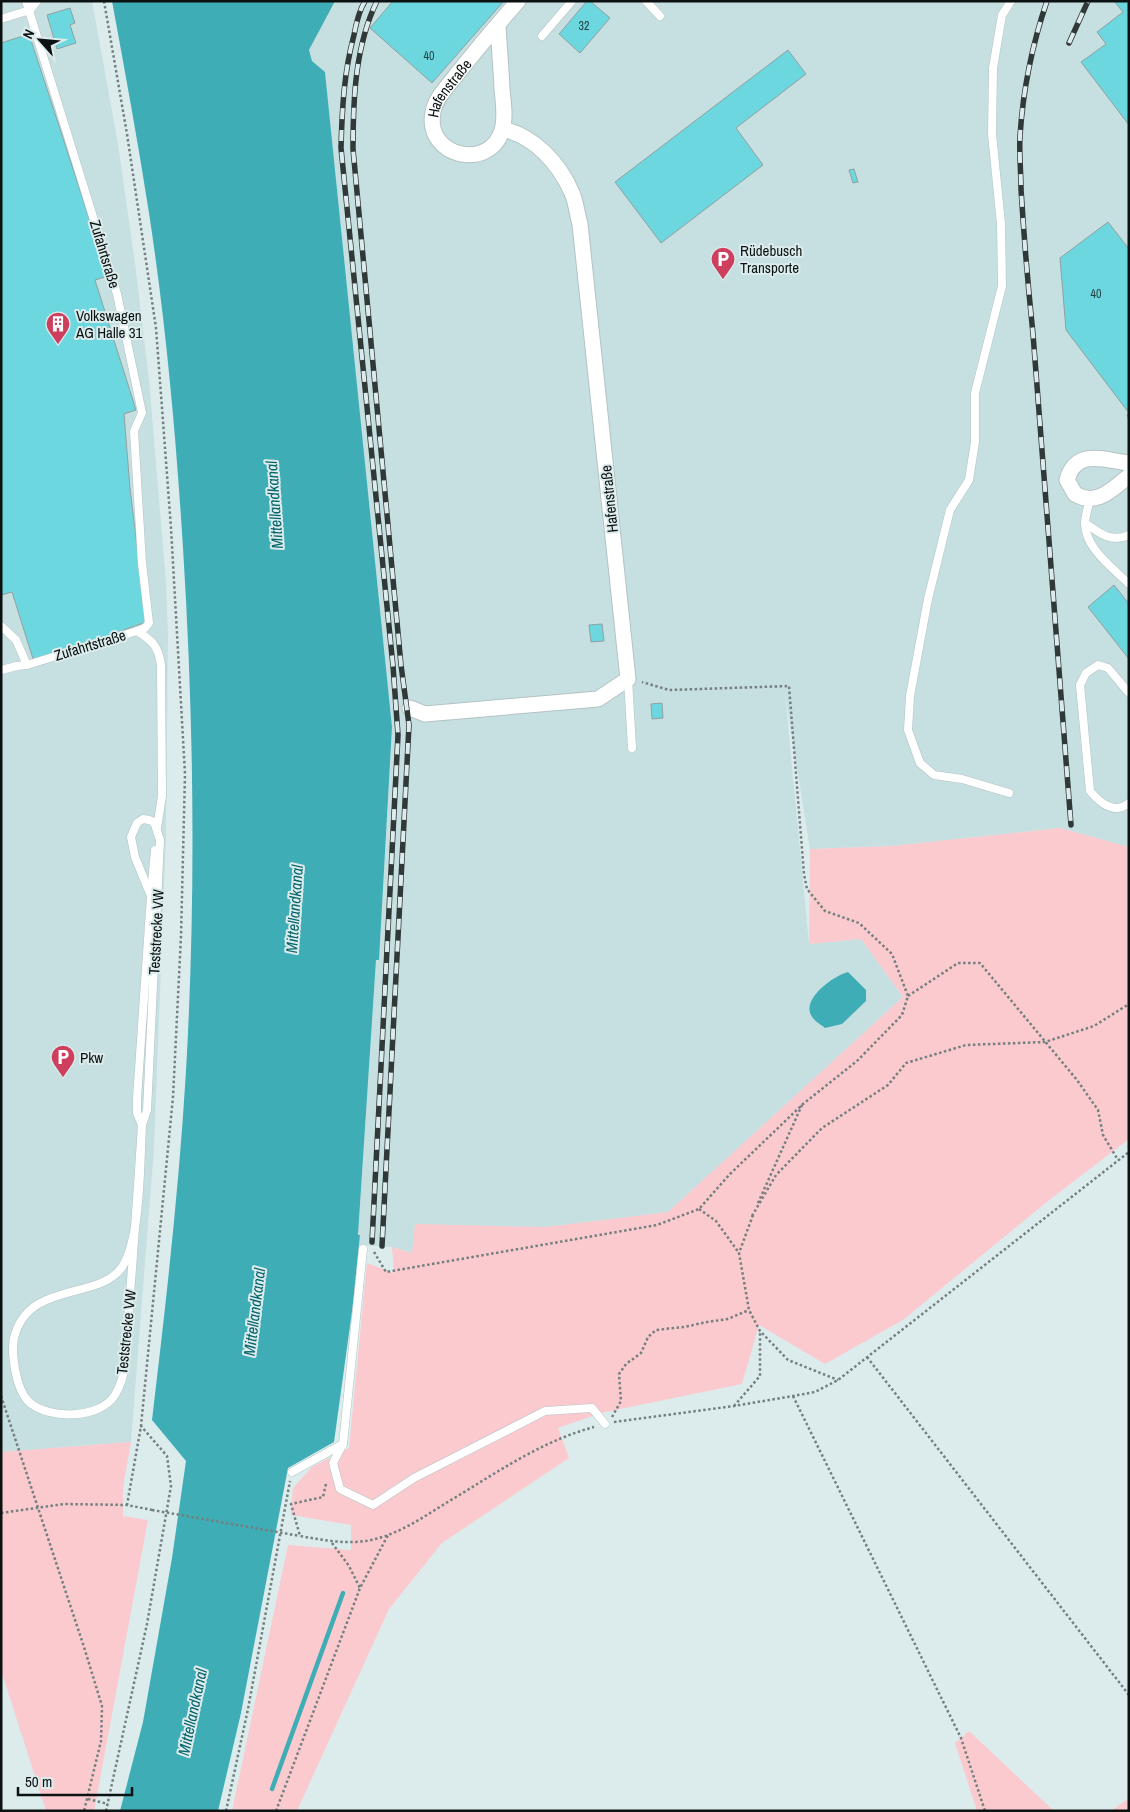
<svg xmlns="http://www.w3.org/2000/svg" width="1130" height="1812" font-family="'Archivo Narrow',sans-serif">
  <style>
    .built { fill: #c6dfe0 }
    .green { fill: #fbcacf }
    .water { fill: #3fadb5 }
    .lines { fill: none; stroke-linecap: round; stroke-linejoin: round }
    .stream { stroke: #3fadb5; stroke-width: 4.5 }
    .building { fill: #6dd7df; stroke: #92a0a1 }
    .lane-casing { stroke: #b4c3c4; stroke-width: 9 }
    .street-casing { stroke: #b4c3c4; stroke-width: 17 }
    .path { stroke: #747f7f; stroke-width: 2.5; stroke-dasharray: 2.5 2.5; stroke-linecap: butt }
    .lane { stroke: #fff; stroke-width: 8 }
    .street { stroke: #fff; stroke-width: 15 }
    .rail-casing { stroke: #313838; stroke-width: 5.5 }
    .rail { stroke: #dceced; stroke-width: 4; stroke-dasharray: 11; stroke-linecap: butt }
    .path-bridge { stroke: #747f7f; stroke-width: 2.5; stroke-dasharray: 2.5 2.5; stroke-linecap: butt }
    .labels { text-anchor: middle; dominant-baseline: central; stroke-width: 4; stroke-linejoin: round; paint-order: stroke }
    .number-label { font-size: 12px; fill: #244244 }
    .street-label { font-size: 15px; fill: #0c1111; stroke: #dceced }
    .poi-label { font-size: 15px; fill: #0c1111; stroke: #dceced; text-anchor: start }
    .water-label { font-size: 16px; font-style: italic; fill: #04646a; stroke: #dceced }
  </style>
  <rect width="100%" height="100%" fill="#dceced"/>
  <g class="built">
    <path d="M1,1H92L118,144L135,263L149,380L166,583L168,638L166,836L154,1148L131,1442L1,1452Z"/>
    <path d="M334,1H1129V847L1060,828L892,846L810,849L785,693L809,944L861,939L903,997L668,1212L546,1227L415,1225L413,1253L392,1247L359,1245L360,1236H358L376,960H379L392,727L325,72L312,61L309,50Z"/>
  </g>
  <g class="green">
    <path d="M1060,828L1129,847V1139L1048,1201L903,1320L825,1364L759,1325L742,1384L601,1413L558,1428L569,1458L442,1543L389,1609L297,1811H232L288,1545L351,1550V1525L291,1515L293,1488L312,1467L349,1448L367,1263L394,1273L392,1247L412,1253L415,1224L546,1227L668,1212L903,997L861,939L809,944L810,849L892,846Z"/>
    <path d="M131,1442L123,1488V1516L148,1520L96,1801L94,1811H46L1,1670V1452Z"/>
    <path d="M969,1731L1054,1811H977L955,1743Z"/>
    <path d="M1129,1798V1811H1111Z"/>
  </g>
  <g class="water">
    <path d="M112,1H335L309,50L312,61L325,72L392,727L379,960H376L358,1235H360L353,1304L334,1442L288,1468L241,1713L218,1811H120L143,1722L172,1558L186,1461L152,1420C166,1303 179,1188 186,1071C196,897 194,722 183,548C176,436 166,324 149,213C138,142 125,72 112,1Z"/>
    <path d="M848,972L866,990V1001L842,1024L825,1028C820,1024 814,1021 811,1015C802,998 835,975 848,972Z"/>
  </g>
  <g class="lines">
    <path class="stream" d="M272,1789L343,1593"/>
  </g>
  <g class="building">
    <path d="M393,1H504L432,83L370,28Z"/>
    <path d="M587,1H590L610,18L580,53L559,34Z"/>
    <path d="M1114,1H1129V125L1081,62L1106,44L1097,32L1123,12Z"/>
    <path d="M70,8L75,23L70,25L76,43L57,49L47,15Z"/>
    <path d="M29,34L108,276L95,280L136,410L124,414L130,488L146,622L34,662L12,592L1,595V43Z"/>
    <path d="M788,50L806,74L736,128L763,165L661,243L615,182Z"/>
    <path d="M854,169L858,182L853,183L849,170Z"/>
    <path d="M1108,222L1129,249V420L1127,415L1129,413L1066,330L1060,258Z"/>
    <path d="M1114,585L1129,604V659L1088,607Z"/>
    <path d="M602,624L604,641L591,642L589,625Z"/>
    <path d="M662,703L663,718L652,719L651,704Z"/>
  </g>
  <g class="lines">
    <defs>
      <g id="lane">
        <path d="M646,1L660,16"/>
        <path d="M30,10L37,1"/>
        <path d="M1,19L30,10"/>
        <path d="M542,36L572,1"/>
        <path d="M1090,500C1088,507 1085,516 1085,524C1086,549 1112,567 1129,584"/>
        <path d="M1085,523C1099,533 1111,543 1129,535"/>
        <path d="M1,626L16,640L27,665"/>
        <path d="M137,631C153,641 158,646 161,665L162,796L157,828"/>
        <path d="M1,670L17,666L27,665L137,631L145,628L149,623L142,563L134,431L142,413L117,294L26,1"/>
        <path d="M628,679L632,748"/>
        <path d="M1129,693L1108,668L1098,665L1086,673L1080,685L1090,791C1100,803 1114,815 1129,803"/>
        <path d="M1009,793L962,779L934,775L920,763L908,730L910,696L928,599L950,510L969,480L975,442V393L1002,286L1001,224L992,134L993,68L1002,15L1011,1"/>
        <path d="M151,893L155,850"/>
        <path d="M142,1125C138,1186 134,1246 129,1306C127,1335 130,1370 115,1395C100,1419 49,1420 29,1402C16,1390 11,1354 14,1338C28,1280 99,1301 122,1267C141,1239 140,1160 142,1125L147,1110L148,1090L160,840L154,822L149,820L143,819L137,823L131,837L135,857L151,896L137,1098V1113L142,1125"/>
        <path d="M343,1444L363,1249"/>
        <path d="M292,1472L343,1444L333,1463L340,1489L373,1505L414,1478L545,1411L592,1408L605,1424"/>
      </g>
      <g id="street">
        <path id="s1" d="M498,24C499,46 501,67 502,89C503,101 506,117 502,130C490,172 424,157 433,112C435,98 449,85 457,74C477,49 497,25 518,1"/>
        <path d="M1129,463C1103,460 1076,448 1067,480L1075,494C1097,507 1112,489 1129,476"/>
        <path d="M410,708L425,714L598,699L628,679L580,224C577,214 576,202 572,193C559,163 535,137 503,129"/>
      </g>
    </defs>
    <use href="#lane" class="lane-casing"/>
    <use href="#street" class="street-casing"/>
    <g class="path">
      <path d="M104,1L127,134L156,328L171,528L185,774L181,936L173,1097L141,1426L127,1505"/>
      <path d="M908,996L958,963H980L1077,1080L1098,1110L1103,1135L1118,1160"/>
      <path d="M758,1203L802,1105"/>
      <path d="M699,1209L716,1221L739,1253"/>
      <path d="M753,1215L739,1253L749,1310L760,1331L788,1360L838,1380"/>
      <path d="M752,1216L776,1175L822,1128L888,1085L906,1063L966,1045L1045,1042L1094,1026L1129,1004"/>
      <path d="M374,1252L386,1272L657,1225L699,1209L730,1174L803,1104L857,1061L902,1015L908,996L892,954L859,923L825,911L807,889L804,874L789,686L669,690L642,682"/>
      <path d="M867,1357L1129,1695"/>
      <path d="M1,1396L84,1647L102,1706L101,1741L84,1811"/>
      <path d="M793,1396L961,1738L985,1811"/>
      <path d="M734,1406L760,1376V1332"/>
      <path d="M612,1417L621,1401L619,1374L626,1364L641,1353L648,1337L656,1330L684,1327L707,1322L728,1319L749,1310"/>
      <path d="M614,1422L734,1406L793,1396L815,1392L838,1380L1129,1152"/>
      <path d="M326,1484L323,1497L291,1504L300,1536C323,1540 347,1545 371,1540C399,1534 422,1518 446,1503C495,1474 539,1442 594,1427"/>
      <path d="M1,1513L64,1504L127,1505L152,1510"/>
      <path d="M332,1543L349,1566L360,1588"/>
      <path d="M88,1799L108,1804"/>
      <path d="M106,1811L147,1624L171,1486L167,1456L141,1426"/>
      <path d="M226,1811L248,1709L290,1481"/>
      <path d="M276,1811L360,1588L388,1535"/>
    </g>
    <use href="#lane" class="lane"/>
    <use href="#street" class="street"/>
    <defs>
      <g id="rail">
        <path d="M365,1C359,11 356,24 354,35C344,72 342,109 341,148L393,666L398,735L372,1242"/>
        <path d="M377,1C355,46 353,100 353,149L401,665L409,725L382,1246"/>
        <path d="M1047,1C1032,45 1023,90 1020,136C1019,153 1021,172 1021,189C1024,238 1028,286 1033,334L1071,825"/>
        <path d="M1069,43L1088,1"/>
      </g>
    </defs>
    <use href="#rail" class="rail-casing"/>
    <use href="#rail" class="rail"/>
    <path class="path-bridge" d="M152,1510L300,1536"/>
  </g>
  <defs>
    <symbol id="parking-pin" viewBox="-11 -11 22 30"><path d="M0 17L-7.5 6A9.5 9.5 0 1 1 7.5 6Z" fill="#ce3f5e" stroke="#dceced"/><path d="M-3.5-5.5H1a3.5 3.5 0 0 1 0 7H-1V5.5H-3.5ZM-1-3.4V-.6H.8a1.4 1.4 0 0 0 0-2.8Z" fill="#fff"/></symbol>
    <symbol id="building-pin" viewBox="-11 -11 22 30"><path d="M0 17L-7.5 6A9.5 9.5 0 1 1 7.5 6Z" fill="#ce3f5e" stroke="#dceced"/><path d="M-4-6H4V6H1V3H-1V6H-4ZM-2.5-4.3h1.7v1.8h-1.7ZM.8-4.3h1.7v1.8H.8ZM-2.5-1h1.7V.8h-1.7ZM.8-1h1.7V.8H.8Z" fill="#fff"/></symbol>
  </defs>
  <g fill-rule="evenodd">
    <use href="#parking-pin" x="709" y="245" width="28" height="38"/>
    <use href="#building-pin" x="44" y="310" width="28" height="38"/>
    <use href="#parking-pin" x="49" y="1043" width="28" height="38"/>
  </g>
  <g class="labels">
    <g class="number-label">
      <text x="584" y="26">32</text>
      <text x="429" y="56">40</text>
      <text x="1096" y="294">40</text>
    </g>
    <g class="street-label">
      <text stroke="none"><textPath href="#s1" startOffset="244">Hafenstraße</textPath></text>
      <text transform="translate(105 254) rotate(73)">Zufahrtsraße</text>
      <text transform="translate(609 499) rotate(-96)">Hafenstraße</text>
      <text transform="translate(90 645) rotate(-17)">Zufahrtstraße</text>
      <text transform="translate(156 932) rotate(-87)">Teststrecke VW</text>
      <text transform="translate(126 1332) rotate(-84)">Teststrecke VW</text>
    </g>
    <g class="poi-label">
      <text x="740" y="250">Rüdebusch<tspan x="740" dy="17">Transporte</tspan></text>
      <text x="76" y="315">Volkswagen<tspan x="76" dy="17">AG Halle 31</tspan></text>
      <text x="80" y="1057">Pkw</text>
    </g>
    <g class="water-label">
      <text transform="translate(274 505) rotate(-94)">Mittellandkanal</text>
      <text transform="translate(294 909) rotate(-86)">Mittellandkanal</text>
      <text transform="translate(254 1312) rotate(-83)">Mittellandkanal</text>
      <text transform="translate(192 1712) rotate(-78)">Mittellandkanal</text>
    </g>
  </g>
  <rect width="1130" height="1812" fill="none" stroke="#0c1111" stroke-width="5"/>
  <g transform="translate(40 40) rotate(297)" stroke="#dceced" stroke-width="4" paint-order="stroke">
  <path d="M0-4L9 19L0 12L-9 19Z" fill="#0c1111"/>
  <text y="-8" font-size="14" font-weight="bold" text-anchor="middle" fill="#0c1111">N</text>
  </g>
  <path d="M18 1787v8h114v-8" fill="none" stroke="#0c1111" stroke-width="2.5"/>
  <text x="25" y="1787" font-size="15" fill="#0c1111" stroke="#dceced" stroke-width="4" paint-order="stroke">50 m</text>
</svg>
